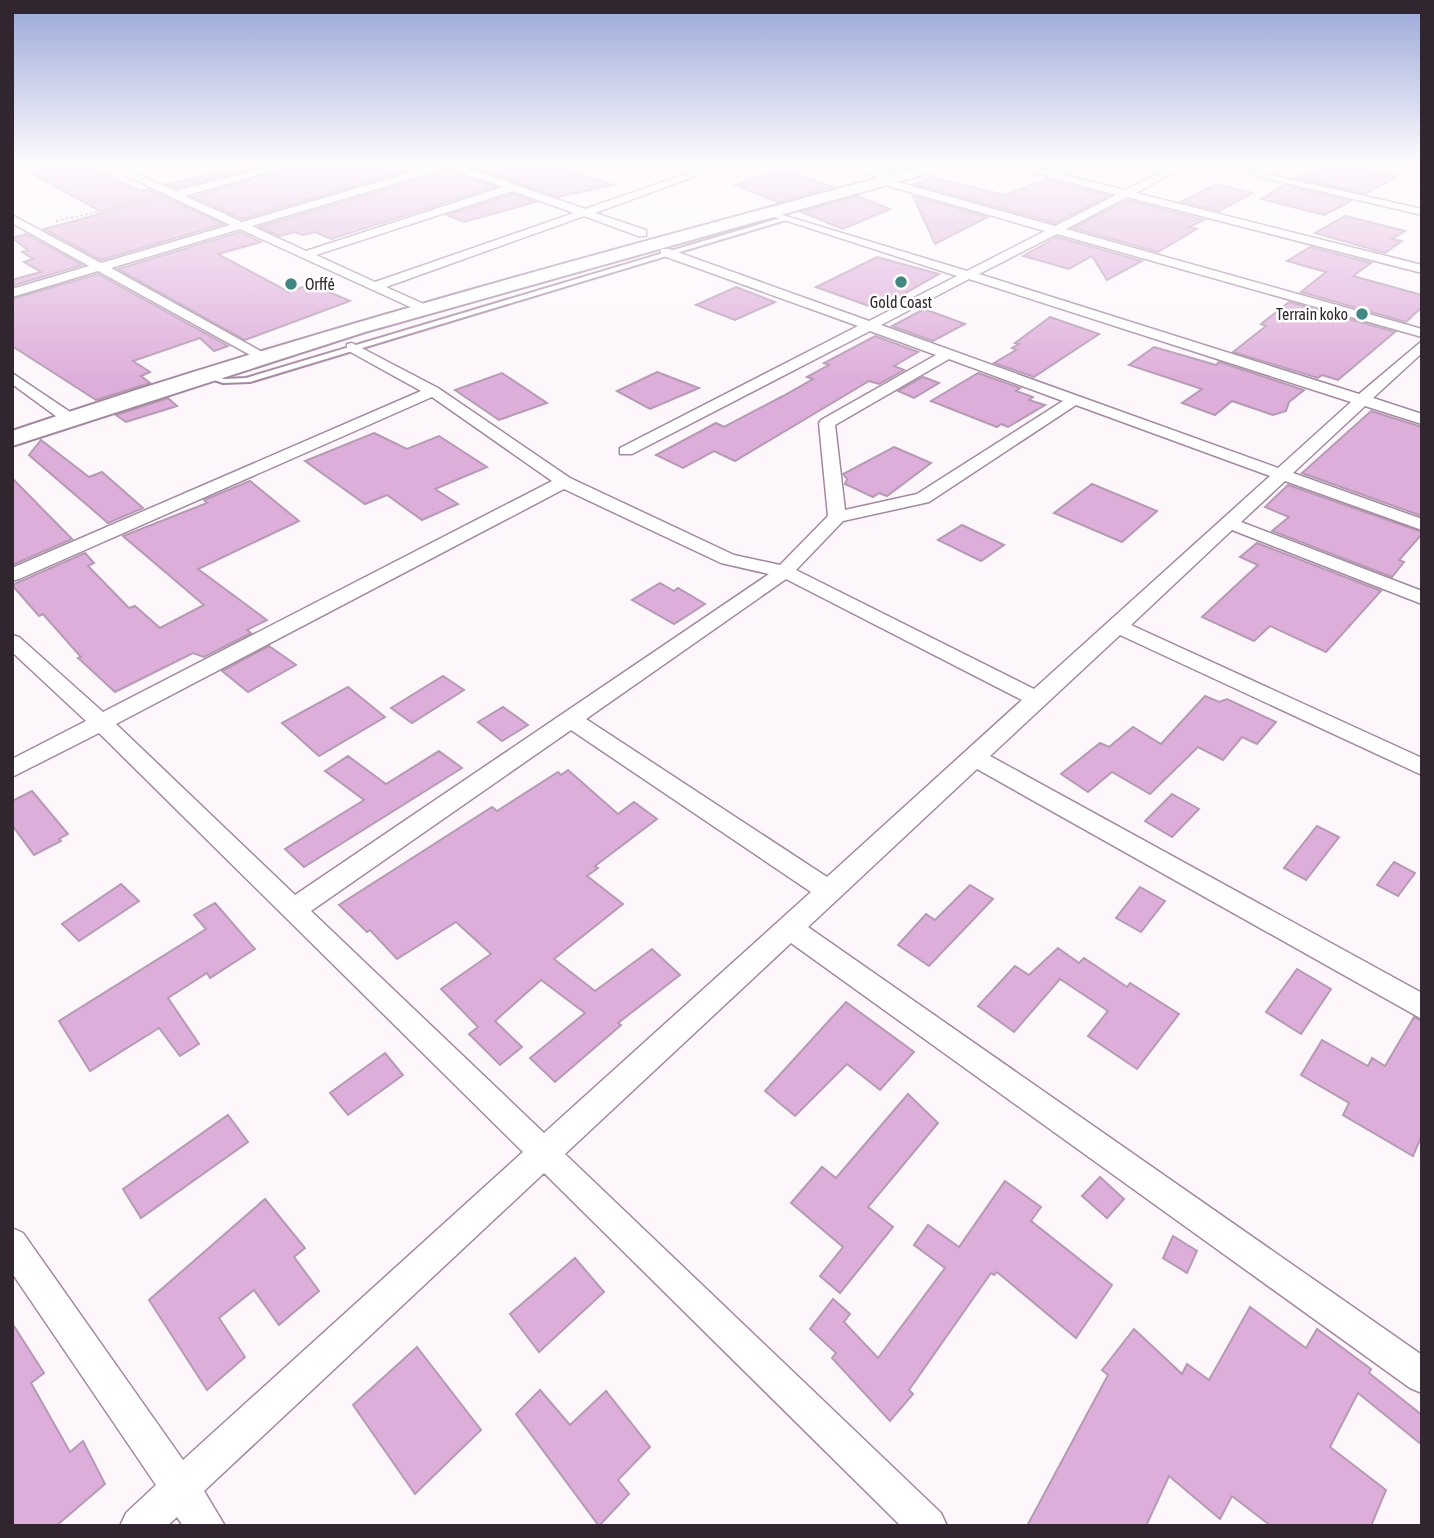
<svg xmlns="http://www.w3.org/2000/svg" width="1434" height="1538" font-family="'Asap Condensed',sans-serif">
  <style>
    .building { fill: #deaeda; stroke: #b69ab4; stroke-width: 2 }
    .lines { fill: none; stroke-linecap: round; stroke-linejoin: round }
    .lane-casing { stroke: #a388a1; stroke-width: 4 }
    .street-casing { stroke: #a388a1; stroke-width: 3 }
    .secondary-casing { stroke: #a388a1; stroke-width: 4 }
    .path { stroke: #b2aab1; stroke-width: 2.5; stroke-dasharray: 2.5 2.5; stroke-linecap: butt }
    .lane { fill: #fff; fill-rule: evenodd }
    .street { fill: #fff; fill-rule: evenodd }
    .secondary { fill: #fff; fill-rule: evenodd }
    .poi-dot { fill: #418882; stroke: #fff; stroke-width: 2.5 }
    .labels { text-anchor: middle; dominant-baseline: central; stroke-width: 5; stroke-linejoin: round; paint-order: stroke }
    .far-poi-label { font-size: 16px; fill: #312630; stroke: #fff; text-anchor: start }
  </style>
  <rect width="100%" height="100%" fill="#fdf7fc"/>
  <g class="building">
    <path d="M16,165H88L140,191L148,189L223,224L101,260L44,229L104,213Z"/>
    <path d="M247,165H268L176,188L167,184Z"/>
    <path d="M295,165H428L242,219L193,197Z"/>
    <path d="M466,165H558L613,185L558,197Z"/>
    <path d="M1320,165H1347L1398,176L1365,194L1297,178Z"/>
    <path d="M782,169L833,187L778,202L735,185Z"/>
    <path d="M448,171L495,187L331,239L315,232L303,235L295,232L280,236L259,227Z"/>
    <path d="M932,177L1004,195L1047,179L1109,196L1055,223L914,184Z"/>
    <path d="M1216,184L1253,193L1219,211L1181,202Z"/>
    <path d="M1284,185L1351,201L1324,215L1261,199Z"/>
    <path d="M513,194L536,202L464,222L447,215Z"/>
    <path d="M857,196L890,209L843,229L801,212Z"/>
    <path d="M913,196L988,217L935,244Z"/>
    <path d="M1127,200L1166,210L1204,220L1189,227L1197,229L1158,252L1073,228Z"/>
    <path d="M1345,216L1405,231L1392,239L1402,241L1385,253L1315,233Z"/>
    <path d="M240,232L261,242L218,254L289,292L311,284L350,301L245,340L118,269Z"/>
    <path d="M26,234L82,265L12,286V280L41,272L24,262L33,259L22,252L28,250L12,238Z"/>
    <path d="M1057,237L1142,261L1107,280L1092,256L1069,269L1023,256Z"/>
    <path d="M1310,247L1371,263L1353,276L1422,295V307L1406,322L1301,292L1326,272L1287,261Z"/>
    <path d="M877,257L939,274L877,309L816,287Z"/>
    <path d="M98,274L228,346L214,351L200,338L133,361L150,372L141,376L150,383L96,400L12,346V299Z"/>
    <path d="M736,287L775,302L735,320L696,305Z"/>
    <path d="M1289,302L1395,332L1338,380L1322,375L1318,378L1233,352L1266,326L1261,324Z"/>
    <path d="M924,309L965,324L933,341L892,326Z"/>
    <path d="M1050,317L1099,334L1034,377L994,363L1016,350L1012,348L1019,344L1015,343Z"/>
    <path d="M875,336L918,352L894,366L904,370L879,384L869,381L735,461L714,451L683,468L656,455L716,423L724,427L783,396L813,379L807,377L829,365L824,363Z"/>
    <path d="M1154,347L1216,365L1219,362L1304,390L1289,402L1286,411L1273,415L1232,401L1215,415L1182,403L1202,389L1129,365Z"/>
    <path d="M657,372L699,388L650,409L617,391Z"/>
    <path d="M502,373L547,403L499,420L455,390Z"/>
    <path d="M978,373L1020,388L1016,391L1033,397L1029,400L1045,405L1008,427L1001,424L997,427L931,401Z"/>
    <path d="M923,377L939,383L914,398L898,391Z"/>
    <path d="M168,398L177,406L126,422L116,415Z"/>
    <path d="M1371,411L1422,427V516L1302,473Z"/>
    <path d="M374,433L407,449L439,436L487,467L435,489L458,504L422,520L387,495L365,504L305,461Z"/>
    <path d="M41,440L89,477L102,472L143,508L108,523L29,455Z"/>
    <path d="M894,447L931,463L887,496L879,493L873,497L845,484L847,479L843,474Z"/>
    <path d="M12,478L72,539L12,565Z"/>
    <path d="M250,481L299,521L198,569L267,620L247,630L251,633L204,657L193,653L115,692L78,658L81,657L43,614L39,616L12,585L85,553L94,563L88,566L129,608L135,606L160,628L204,605L123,536L207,503L204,500Z"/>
    <path d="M1092,484L1157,511L1122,542L1054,513Z"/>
    <path d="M1288,485L1422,532V534L1399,560L1404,562L1392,577L1272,531L1289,517L1265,507Z"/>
    <path d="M962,525L1004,545L981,561L938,540Z"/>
    <path d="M1257,543L1381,591L1326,652L1270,626L1254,641L1202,617L1258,565L1240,557Z"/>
    <path d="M660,583L674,591L678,588L705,604L674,624L632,600Z"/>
    <path d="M269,646L296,665L248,692L222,671Z"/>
    <path d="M443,676L464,690L412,723L391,708Z"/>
    <path d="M348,687L385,717L319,756L282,723Z"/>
    <path d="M1205,696L1219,702L1227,699L1276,722L1257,744L1242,737L1223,760L1198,747L1150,794L1112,772L1088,792L1061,774L1100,743L1109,747L1133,727L1161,744Z"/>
    <path d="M503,707L528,725L502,741L478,722Z"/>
    <path d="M439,751L462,768L304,867L285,849L364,800L325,771L348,756L386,784Z"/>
    <path d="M568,770L618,814L634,802L657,819L595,866L598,868L587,876L623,904L554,959L595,991L652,949L680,975L618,1023L621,1025L555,1082L530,1058L585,1013L541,980L495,1021L522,1047L500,1065L469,1034L478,1027L441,989L491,954L456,922L397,959L370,930L367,932L339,905L492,807L497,811L558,772L561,775Z"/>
    <path d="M32,791L68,834L59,839L61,841L34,855L12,825V801Z"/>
    <path d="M1172,794L1199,809L1172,837L1145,821Z"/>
    <path d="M1317,826L1339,837L1306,880L1284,868Z"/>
    <path d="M1394,862L1415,873L1398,896L1377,885Z"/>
    <path d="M121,884L139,901L79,941L62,924Z"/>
    <path d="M970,885L993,899L929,966L898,945L926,914L935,920Z"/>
    <path d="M1140,887L1165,901L1141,932L1116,918Z"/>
    <path d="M215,903L255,949L210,978L207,973L168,998L199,1044L180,1056L159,1028L90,1071L59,1021L206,929L194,915Z"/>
    <path d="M1058,948L1079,963L1084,958L1127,987L1130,983L1179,1014L1137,1069L1088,1036L1108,1011L1060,979L1014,1032L978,1006L1015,966L1029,975Z"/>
    <path d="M1297,969L1331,989L1301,1034L1266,1012Z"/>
    <path d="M846,1002L914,1052L880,1090L847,1064L795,1116L765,1091Z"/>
    <path d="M1414,1017L1422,1021V1135L1413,1156L1343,1115L1349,1103L1301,1075L1322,1040L1368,1066L1372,1058L1385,1066Z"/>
    <path d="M385,1053L403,1075L348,1115L330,1093Z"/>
    <path d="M908,1094L938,1123L868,1207L893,1227L840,1293L820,1276L843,1247L791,1203L822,1167L836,1178Z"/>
    <path d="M228,1115L248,1142L141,1218L123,1189Z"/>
    <path d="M1100,1177L1124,1199L1107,1218L1082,1196Z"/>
    <path d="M1005,1181L1041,1207L1031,1221L1112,1285L1076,1338L997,1272L994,1275L991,1273L909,1390L913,1394L890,1421L832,1358L836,1353L810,1329L833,1299L850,1314L844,1322L878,1358L945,1268L914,1245L928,1225L959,1247Z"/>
    <path d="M265,1199L305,1248L294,1257L319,1291L279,1325L254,1290L219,1318L245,1357L207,1390L149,1300Z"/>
    <path d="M1173,1236L1197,1251L1187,1273L1163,1258Z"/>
    <path d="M575,1258L604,1292L539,1352L510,1314Z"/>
    <path d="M1250,1307L1306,1348L1317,1329L1371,1369L1369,1373L1422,1415V1445L1358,1393L1330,1447L1386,1490L1371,1526H1271L1232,1496L1220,1519L1169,1476L1146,1526H1027L1108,1375L1102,1370L1134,1329L1182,1374L1187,1364L1209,1380Z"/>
    <path d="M12,1323L44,1373L31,1383L70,1452L83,1441L105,1484L56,1526H12Z"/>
    <path d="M417,1347L481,1430L415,1494L353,1405Z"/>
    <path d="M540,1390L570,1425L606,1391L650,1447L618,1480L629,1494L599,1526L516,1414Z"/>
  </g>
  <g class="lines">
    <defs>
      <path id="lane" d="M787,216L789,219L250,382L223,383L200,375L204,373L224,379L246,378Z"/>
      <g id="street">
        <path d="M104,165H117L176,191L277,165H292L185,196L242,222L436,165H459L585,209L711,165H725L595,213L646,230V236H638L584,216L386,287L426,305L428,308L421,312L240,229L111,268L264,353L266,356L259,360L98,271L12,297V289L89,266L12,223V215L101,263L230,225ZM448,168L503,187L306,251L252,226ZM513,191L574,213L375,282L316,255Z"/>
        <path d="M840,165H855L898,176L899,178L894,181L1055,226L1116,195L1008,165H1024L1125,190L1175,165H1187L1136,193L1422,265V273L1127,197L1066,229L1422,329V337L1057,234L979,274L1359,394L1422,341V353L1373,398L1422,414V424L1365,406L1293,473L1422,519V530L1285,481L1241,522L1422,591V604L1232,530L1131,625L1422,758V775L1120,635L990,756L1422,993V1019L977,769L808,927L1422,1355V1393L1410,1388L791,943L565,1154L941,1513L947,1526H901L544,1173L204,1491L225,1526H183L177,1517L167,1526H120L126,1513L156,1485L12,1273V1228L23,1233L183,1460L523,1152L99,733L12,777V759L86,721L12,652V635L19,637L103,712L552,481L432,397L19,579L12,581V568L421,391L347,350V344L352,343L438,388L570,478L734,555L780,565L828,516L819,423L821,420L936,355L870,331L632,454H620V448L858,326L661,255V249H669L869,321L957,276L766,214V210L967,271L1045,231L878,183L877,181L881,178ZM969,279L1351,402L1278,468L881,325ZM949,359L1063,401L917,494L845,510L835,425ZM1076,405L1270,476L1034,689L796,570L843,521L929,502ZM564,489L721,563L769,574L295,895L116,724ZM786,579L1022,700L827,877L586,719ZM571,730L811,892L544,1133L311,911Z"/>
        <path d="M1210,165H1227L1422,209V215Z"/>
        <path d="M12,373L76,416V422H64L12,384Z"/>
      </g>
      <path id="secondary" d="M926,165H950L947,168L365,332L12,446V431C313,329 620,248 926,165Z"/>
    </defs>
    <use href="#lane" class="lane-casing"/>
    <use href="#street" class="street-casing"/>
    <use href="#secondary" class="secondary-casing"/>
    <path class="path" d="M56,221L147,201"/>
    <use href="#lane" class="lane"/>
    <use href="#street" class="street"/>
    <use href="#secondary" class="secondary"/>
  </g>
  <linearGradient id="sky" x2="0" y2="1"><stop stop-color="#99a7d8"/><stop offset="0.43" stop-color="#fefbfe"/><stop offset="1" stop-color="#fefbfe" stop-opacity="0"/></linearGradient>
  <rect width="1434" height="380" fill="url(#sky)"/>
  <g class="poi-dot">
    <circle cx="901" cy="282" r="7"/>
    <circle cx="291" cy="284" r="7"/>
    <circle cx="1362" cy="314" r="7"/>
  </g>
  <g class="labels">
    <g class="far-poi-label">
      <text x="305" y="284">Orffé</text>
      <text x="901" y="302" text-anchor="middle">Gold Coast</text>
      <text x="1348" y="314" text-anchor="end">Terrain koko</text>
    </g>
  </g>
  <rect width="1434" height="1538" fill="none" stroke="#312630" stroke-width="28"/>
</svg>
